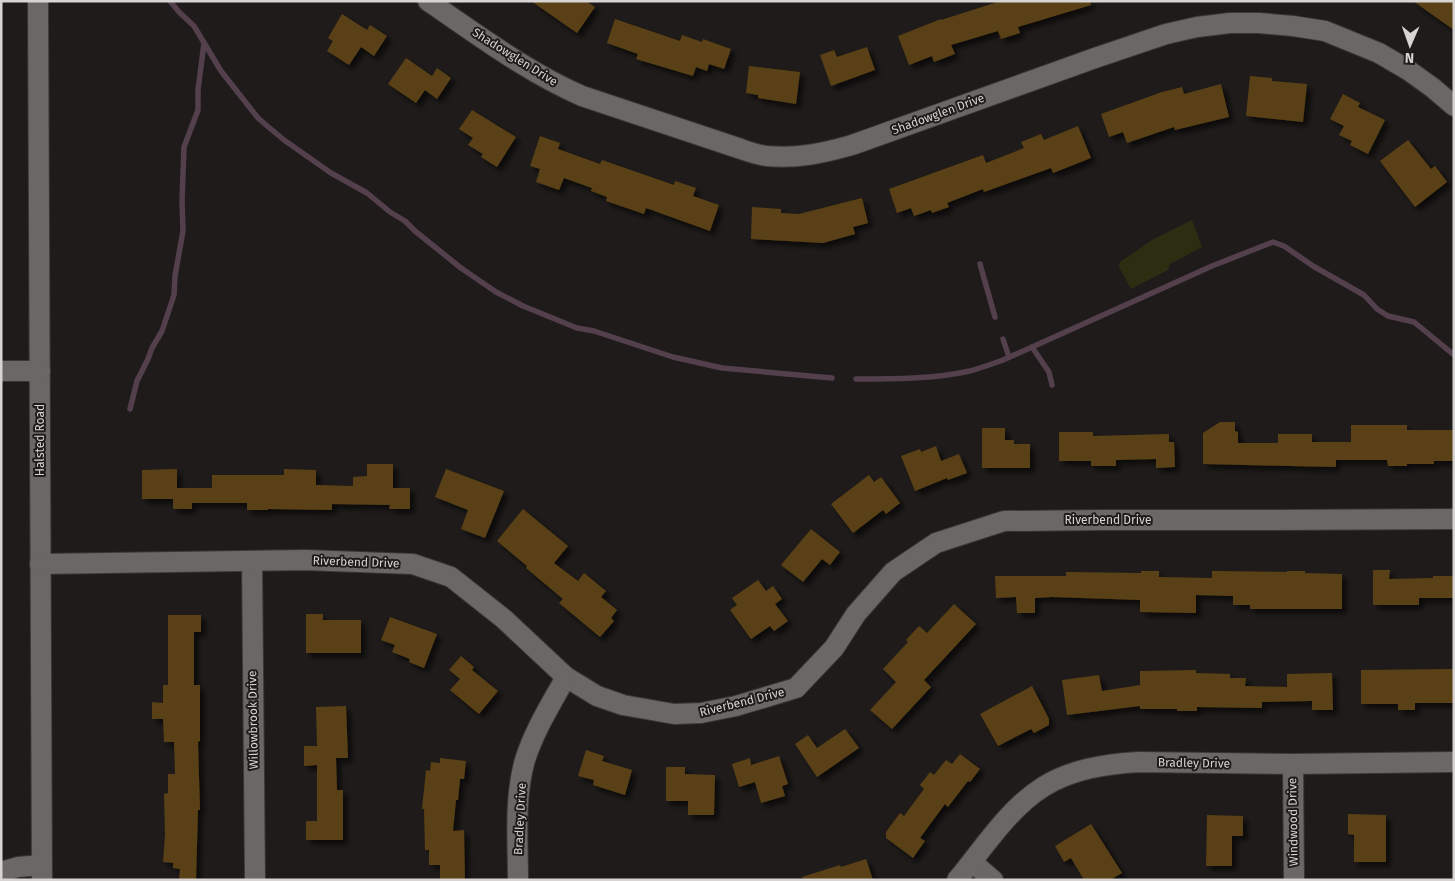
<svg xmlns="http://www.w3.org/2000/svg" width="1455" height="881" font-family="'Fira Sans',sans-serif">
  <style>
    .green { fill: #2c2e12 }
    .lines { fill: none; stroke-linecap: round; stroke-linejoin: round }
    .stream { stroke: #53404c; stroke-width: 5.5 }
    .building { fill: #5a4114; filter: url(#shadow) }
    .minor-casing { stroke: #3a3837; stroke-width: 22 }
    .minor { stroke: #6a6765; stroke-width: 20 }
    .labels { text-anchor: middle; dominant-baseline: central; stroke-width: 4; stroke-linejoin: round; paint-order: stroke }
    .street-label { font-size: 12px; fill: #d7d5d4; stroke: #1e1b1a }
  </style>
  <defs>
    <filter id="shadow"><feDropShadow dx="4.5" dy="4.5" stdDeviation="2.5" flood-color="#0009"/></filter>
  </defs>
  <rect width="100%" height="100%" fill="#1e1b1a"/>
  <path class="green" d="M1192,220L1202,247L1170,264L1168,270L1131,289L1119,267L1120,262L1152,240Z"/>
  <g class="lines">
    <g class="stream">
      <path d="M170,1L179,12L194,26L221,71L258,118L266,125L284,140L331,173L367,193L390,212L405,221L415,231L461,268L496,292L523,306L577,328L594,331L673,357L722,368L832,378"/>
      <path d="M980,264L995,317"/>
      <path d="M1003,339L1009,357"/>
      <path d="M1032,347L1049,372L1052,385"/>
      <path d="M856,379C894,379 933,379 970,371C981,368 992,364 1003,360L1212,266L1273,242L1284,246L1313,266L1364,295L1377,309L1388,316L1414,322L1454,355"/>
      <path d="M130,409L137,381L148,359L152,348L162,331L174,295L175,276L183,231L182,201L184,147L198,110V90L204,43"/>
    </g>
  </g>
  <g class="building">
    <path d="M531,1H586L595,7L577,33Z"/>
    <path d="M1001,1H1090L1091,5L1018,27L1020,33L1001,39L998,31L951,45L955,54L934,62L932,56L909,65L898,36L941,19V20Z"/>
    <path d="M1413,1H1454V30Z"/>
    <path d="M342,14L367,30L370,25L387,36L374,56L361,47L349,65L327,51L333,41L328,38Z"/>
    <path d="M615,19L680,41L682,35L702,42L703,39L731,49L724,69L709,64L707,71L696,67L693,76L636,59L638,54L607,43Z"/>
    <path d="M867,47L875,70L831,86L820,55L834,50L837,57Z"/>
    <path d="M406,58L432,76L437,68L451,78L437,99L425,90L416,103L388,84Z"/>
    <path d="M749,66L800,72L796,104L758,98V95L746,93Z"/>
    <path d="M1250,76L1272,78V81L1307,84L1303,122L1246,116Z"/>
    <path d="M1221,84L1229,117L1175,130L1174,127L1127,143L1123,132L1109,137L1101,114L1162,92L1182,87L1184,94Z"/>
    <path d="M1343,94L1360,103L1358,107L1385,120L1368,154L1350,145L1352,141L1339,135L1344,126L1330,119Z"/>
    <path d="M472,110L516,137L497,167L481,157L483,154L468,145L473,138L459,129Z"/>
    <path d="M1078,126L1091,158L1053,173L1051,168L984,192L983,189L947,203L949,207L932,213L931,210L914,216L911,208L897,213L889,189L983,155L986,163L1024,148L1021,142L1041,134L1044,140Z"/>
    <path d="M540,136L560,143L558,149L600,164L602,160L674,185L675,181L696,188L693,196L719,205L710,231L646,208L644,214L606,201L607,197L591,191L592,188L564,178L559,190L536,182L540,169L530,166Z"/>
    <path d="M1408,140L1431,169L1435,166L1447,182L1415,207L1380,161Z"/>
    <path d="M862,198L868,223L853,227L855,234L823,243L751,239L752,207L781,209V213L799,214Z"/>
    <path d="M1220,422H1235V431L1238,432V443H1278V434H1312V442H1351V425H1407V430H1454V461H1434V464H1407V466H1388L1387,460H1336V467L1203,464V433Z"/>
    <path d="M982,428H1005V440H1014V444H1030V468H982Z"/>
    <path d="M1059,432H1093V436L1169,434V442H1174L1175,467L1156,468V459L1116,460V466H1091V461H1059Z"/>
    <path d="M936,446L941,461L959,454L967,473L948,480L947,478L915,491L901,456L920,449L921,452Z"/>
    <path d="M367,464H393V488H410V509H389L390,505L332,504V510L268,509V510H247V503H192V509H173V499H142V470L177,469V488H212V475H284V469L316,470V485L353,486V477L367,476Z"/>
    <path d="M446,469L504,491L485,538L461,529L468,510L435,497Z"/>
    <path d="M869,475L874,482L881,477L900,503L886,514L883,510L853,533L831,504Z"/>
    <path d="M523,509L568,546L554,563L578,581L584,573L606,591L601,597L617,610L611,618L614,621L600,637L559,603L563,599L526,568L527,566L497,541Z"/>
    <path d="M811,529L840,552L830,565L822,559L803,582L781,565Z"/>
    <path d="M1373,570H1390L1389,579L1433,578V576H1454V598H1419V605H1373Z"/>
    <path d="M1141,571H1159V577L1212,578V571L1287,572V571H1305V573L1342,574V609H1250V605H1233V596L1196,595V613L1140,612V600L1052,597L1035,598V613H1017L1016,597L996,598L995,576H1066V572L1141,573Z"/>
    <path d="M758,580L766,591L773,586L782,599L775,604L788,621L774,631L770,626L751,639L730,610L737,605L732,598Z"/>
    <path d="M954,604L976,624L924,680L931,687L892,729L870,710L896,682L883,669L908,642L906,640L919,626L927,633Z"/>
    <path d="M306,614H323V620H361V653H306Z"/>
    <path d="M168,615H201V632H194V685H200V741L198,742L200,810H198L196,880H179L180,869L173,868V863L163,862L165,835L164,794L168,793V774H175L174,742H164L163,719H152V702L163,703V685H168Z"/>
    <path d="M390,617L437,634L424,668L409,662L410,659L392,652L395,645L381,640Z"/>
    <path d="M461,656L474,667L472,670L498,691L479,714L450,690L460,679L449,670Z"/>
    <path d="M1454,669V703H1415V710H1398V704H1361V670Z"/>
    <path d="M1196,670V673L1230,674V678H1246L1245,686L1287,687V674L1332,673L1333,710H1312V701L1262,702V708L1197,707V711H1177V709H1140V706L1067,715L1062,680L1099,675L1102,691L1140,685V671Z"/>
    <path d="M1032,686L1049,719V725L1034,733L1031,729L998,746L980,714Z"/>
    <path d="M346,706L348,758H336L337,790H343V840H306V821H317V765L304,766V746H317L316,707Z"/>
    <path d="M845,729L859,748L817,777L795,744L808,735L817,748Z"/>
    <path d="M586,750L604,756L602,761L632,770L625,795L593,785L594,780L578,776Z"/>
    <path d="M960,754L980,769L970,782L968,781L948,807L945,804L920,838L925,841L913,858L886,838V832L900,813L904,816L924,789L920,785L930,772L934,775L946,760L952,764Z"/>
    <path d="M779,756L788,784L782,786L785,796L761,803L755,782L739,787L732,764L750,758L751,765Z"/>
    <path d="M440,758L466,761L464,779H460L458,800H456L453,831L464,830L465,880H440V865H429V850H425L424,809H422L426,770L430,771L431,762L440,763Z"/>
    <path d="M666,767H685V774L715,775L714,815H688V801H666Z"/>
    <path d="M1348,814L1386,815V862H1354V835L1348,834Z"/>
    <path d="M1207,815L1243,816V836H1232V866H1206Z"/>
    <path d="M1091,824L1122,873L1110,880H1084L1071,858L1064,862L1055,846Z"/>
    <path d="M866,859L873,880H803L802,877L840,865L841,867Z"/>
  </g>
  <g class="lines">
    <defs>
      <g id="minor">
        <path d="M38,1L42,880"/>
        <path d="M428,1C478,35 527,72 582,96L741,149C749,152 759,155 767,156C797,159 824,153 852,145L1095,58L1166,34L1197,27L1230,23H1259L1293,26L1325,31L1379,53L1408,70L1433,88L1454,106"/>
        <path d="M1,371H40"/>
        <path d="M252,561L255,880"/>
        <path d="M40,564L305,560L413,564L451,577L504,619L566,677L597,696L623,705L674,714L701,713L736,706L796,688L834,648L856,614L893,572L936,543L1004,521L1102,520H1275L1454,519"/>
        <path d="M1293,764L1294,880"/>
        <path d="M972,862L993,880"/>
        <path d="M1,872L18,867L42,865"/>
        <path d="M518,880C518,841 514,798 525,760C534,731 551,704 566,677"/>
        <path d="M957,880C983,849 1008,809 1043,787C1071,769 1106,764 1139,762L1293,764L1454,762"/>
      </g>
    </defs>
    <use href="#minor" class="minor-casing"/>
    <use href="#minor" class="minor"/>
  </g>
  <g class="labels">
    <g class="street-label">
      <text transform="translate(515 57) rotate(32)">Shadowglen Drive</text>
      <text transform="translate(938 114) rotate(-20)">Shadowglen Drive</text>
      <text transform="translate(40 440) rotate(-90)">Halsted Road</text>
      <text x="1108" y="520">Riverbend Drive</text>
      <text transform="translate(356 562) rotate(2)">Riverbend Drive</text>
      <text transform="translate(742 702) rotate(-14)">Riverbend Drive</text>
      <text transform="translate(253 720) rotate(-91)">Willowbrook Drive</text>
      <text transform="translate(1194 763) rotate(1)">Bradley Drive</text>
      <text transform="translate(520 819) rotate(-87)">Bradley Drive</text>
      <text transform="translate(1293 822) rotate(-91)">Windwood Drive</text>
    </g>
  </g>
  <rect width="1455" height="881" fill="none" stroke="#d7d5d4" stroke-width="5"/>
  <g transform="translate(1410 45) rotate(182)" stroke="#1e1b1a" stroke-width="4" paint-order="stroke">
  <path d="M0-4L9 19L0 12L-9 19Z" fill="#d7d5d4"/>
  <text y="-8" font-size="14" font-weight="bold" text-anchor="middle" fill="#d7d5d4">N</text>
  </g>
</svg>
